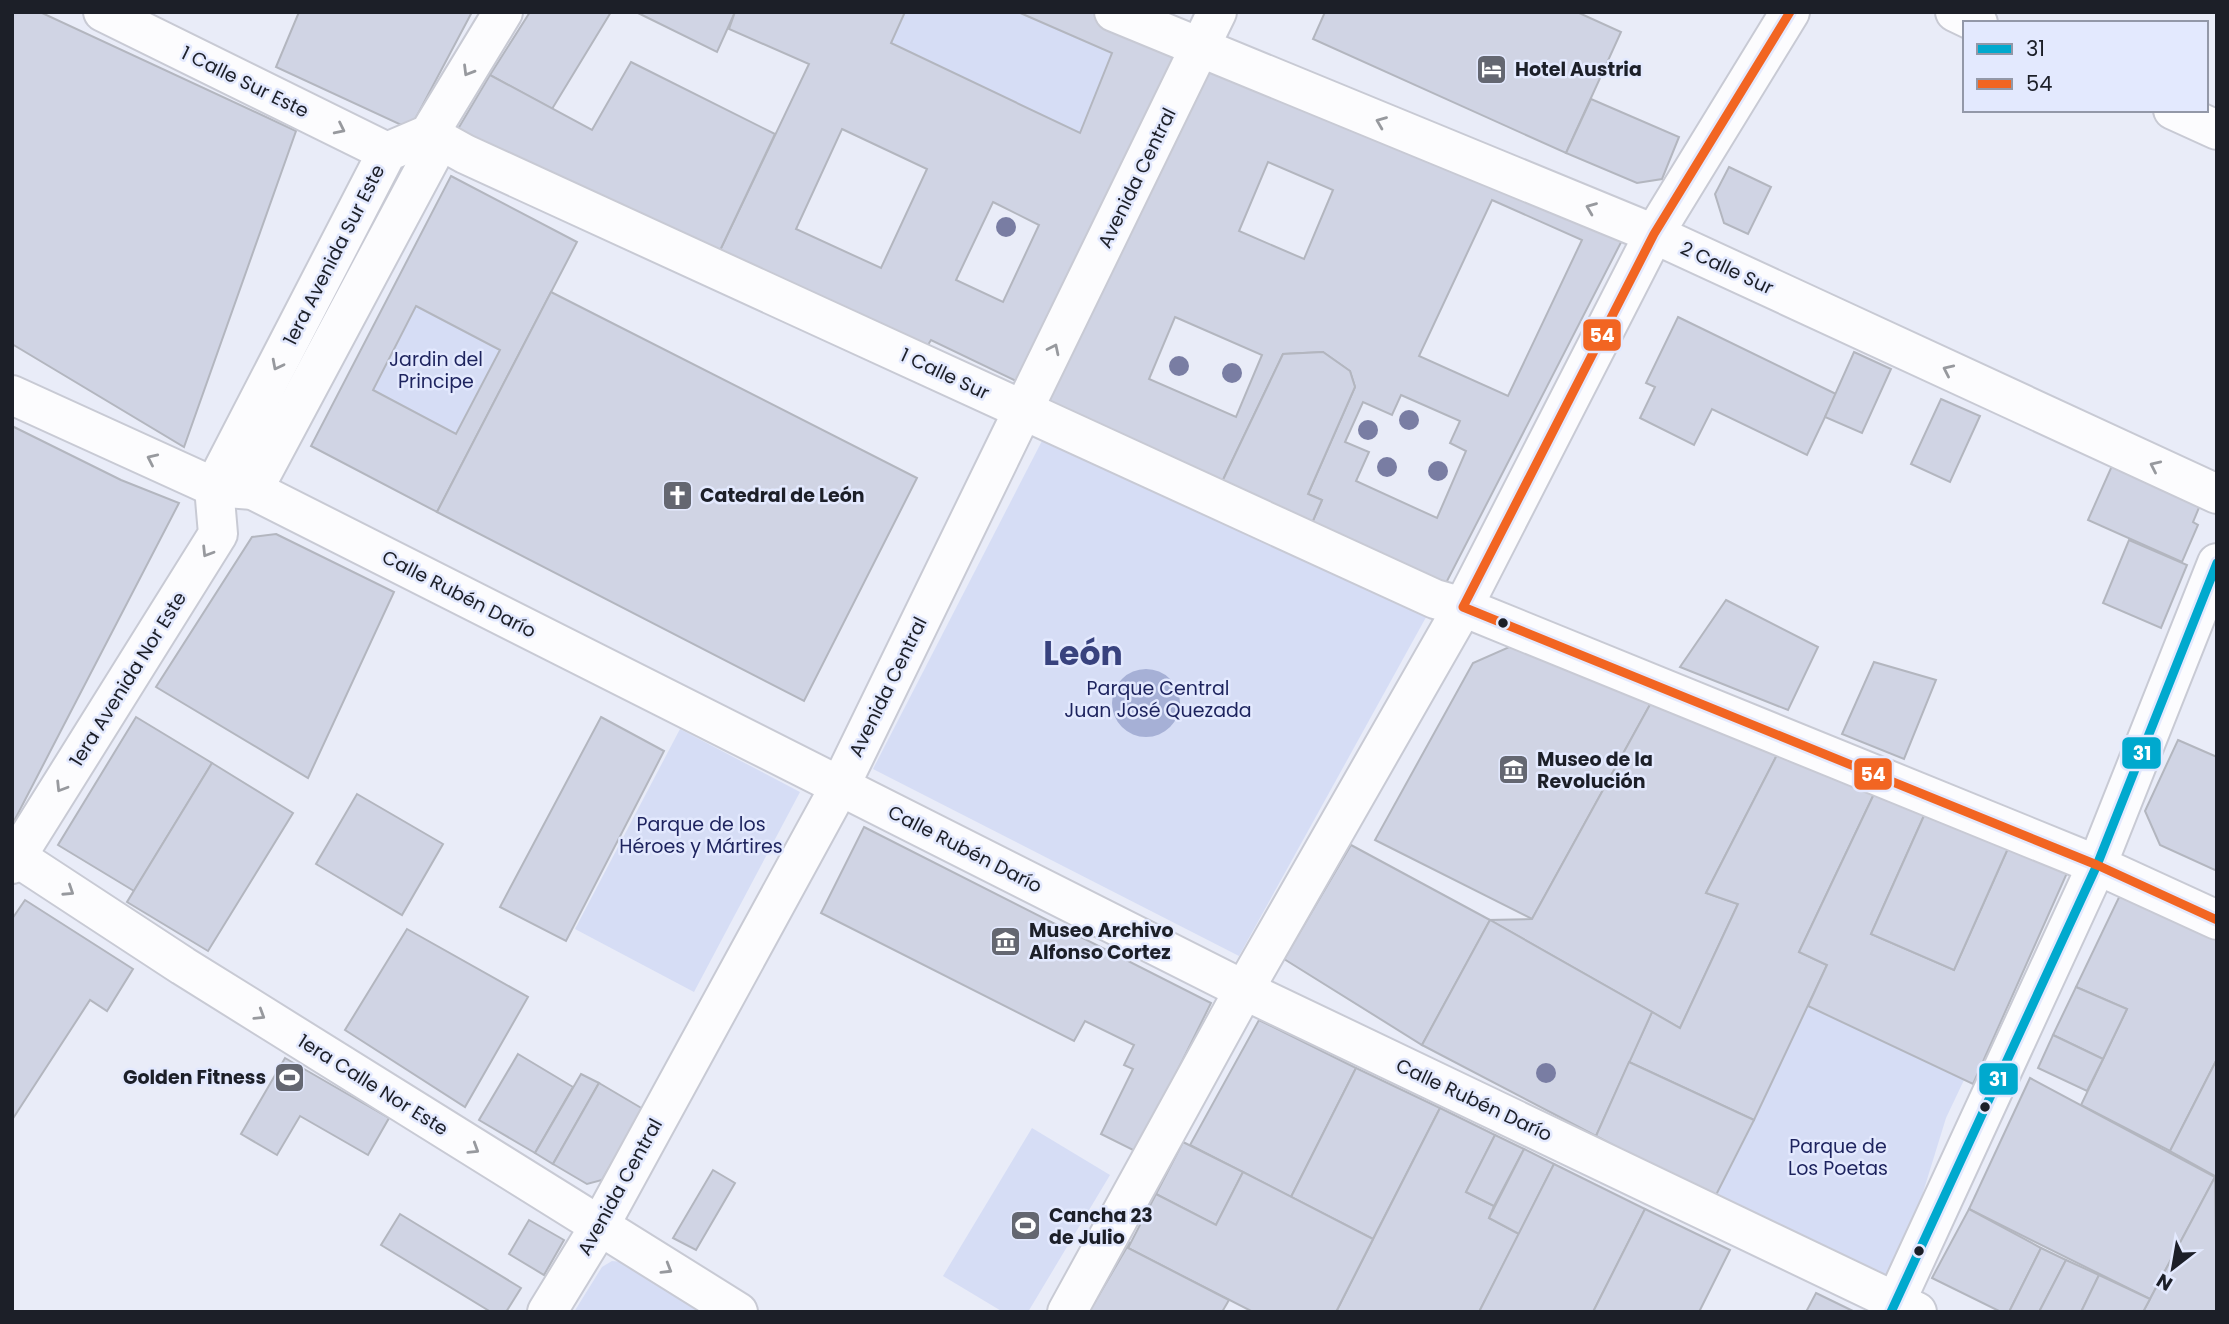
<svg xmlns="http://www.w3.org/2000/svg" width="2229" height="1324" font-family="Poppins,sans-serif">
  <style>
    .green { fill: #d6ddf5 }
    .water { fill: #a6b0d6 }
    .building { fill: #d0d4e4; stroke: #b3b6bf; stroke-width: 2; fill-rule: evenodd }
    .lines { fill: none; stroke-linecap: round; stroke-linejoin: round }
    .minor-casing { stroke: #c8cad4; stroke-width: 42 }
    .minor { stroke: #fcfcfe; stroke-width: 38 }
    .bus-1-casing { stroke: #e3e9fe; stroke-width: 14 }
    .bus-2-casing { stroke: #e3e9fe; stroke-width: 14 }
    .bus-1 { stroke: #00a9ce; stroke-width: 9 }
    .bus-2 { stroke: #f26522; stroke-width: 9 }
    .tree { fill: #797da3 }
    .oneway { stroke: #97999e }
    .bus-dot { fill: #1c1f28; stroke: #e3e9fe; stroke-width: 2.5 }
    .labels { text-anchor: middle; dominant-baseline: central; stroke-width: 5; stroke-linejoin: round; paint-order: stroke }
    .poi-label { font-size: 19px; font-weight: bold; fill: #1c1f28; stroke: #e3e9fe; text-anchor: start }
    .street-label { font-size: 19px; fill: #1c1f28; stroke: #e3e9fe }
    .park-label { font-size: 19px; fill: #1d235e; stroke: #e3e9fe }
    .town-label { font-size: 33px; font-weight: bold; fill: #38427e; stroke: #e3e9fe }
    .line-badge { stroke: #e3e9fe; stroke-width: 2.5 }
    .badge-label { font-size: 19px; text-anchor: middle; font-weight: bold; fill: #fff }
  </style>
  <rect width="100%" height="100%" fill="#e9ecf8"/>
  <g class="green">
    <path d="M905,12H1018L1112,53L1080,133L891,43Z"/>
    <path d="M416,306L500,350L456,434L373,390Z"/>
    <path d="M1044,437L1430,610L1239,956L873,769Z"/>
    <path d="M680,729L800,792L694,992L575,929Z"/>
    <path d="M1808,1006L1964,1080L1946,1118L1896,1280L1869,1288L1714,1199Z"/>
    <path d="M1032,1128L1110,1175L1028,1312H1003L943,1276Z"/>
    <path d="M612,1261L624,1262L711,1312H574L602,1267Z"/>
  </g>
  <circle class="water" cx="1146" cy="703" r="34"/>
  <g class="building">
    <path d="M12,12H40L296,131L184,447L12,344Z"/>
    <path d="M299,12H472L410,129L276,67Z"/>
    <path d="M530,12H611L552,109L490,75Z"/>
    <path d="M636,12H735L717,52Z"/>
    <path d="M735,12H905L891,43L1080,133L1112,53L1018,12H1122L1185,38L1016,381L931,340L920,358L714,263L809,64L729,29ZM842,129L927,169L881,268L796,229ZM993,202L1039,225L1003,302L956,280Z"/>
    <path d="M1325,12H1577L1621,32L1566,153L1313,39Z"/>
    <path d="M1219,50L1633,219L1446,583L1312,523L1322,500L1308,494L1355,387L1350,371L1323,352L1283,354L1221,484L1044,402ZM1268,162L1333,190L1304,259L1239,231ZM1492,200L1582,240L1508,396L1419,356ZM1175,317L1262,355L1236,417L1149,379ZM1401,395L1460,421L1450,443L1466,451L1437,518L1356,481L1369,452L1345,442L1363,402L1392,415Z"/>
    <path d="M631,62L775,134L714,263L452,139L490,75L592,130Z"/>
    <path d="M1591,99L1679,137L1662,179L1637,183L1566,153Z"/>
    <path d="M1729,167L1771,187L1748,234L1724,223L1715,194Z"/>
    <path d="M451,176L577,242L437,512L311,446ZM416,306L500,350L456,434L373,390Z"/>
    <path d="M551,292L917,478L804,701L437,512Z"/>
    <path d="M1678,317L1836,394L1807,455L1712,409L1694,445L1640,418L1655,387L1646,383Z"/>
    <path d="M1323,352L1350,371L1355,387L1308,494L1322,500L1312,523L1221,484L1283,354Z"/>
    <path d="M1854,352L1891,369L1862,433L1825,417Z"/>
    <path d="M1941,399L1980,416L1950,482L1911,464Z"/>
    <path d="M12,426L121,480L179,503L12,825Z"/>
    <path d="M2115,459L2203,498L2193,522L2198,525L2182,562L2088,520Z"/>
    <path d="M276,534L394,592L308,778L156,687L252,537Z"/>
    <path d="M2129,540L2187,565L2161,628L2103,603Z"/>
    <path d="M1726,600L1818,647L1788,710L1680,667Z"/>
    <path d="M1516,644L1652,701L1532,919L1375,840L1473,663Z"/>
    <path d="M1874,662L1936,680L1904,759L1842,734Z"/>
    <path d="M1652,701L1778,753L1706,893L1738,904L1680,1028L1490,920L1532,919Z"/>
    <path d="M136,717L212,763L134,891L58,845Z"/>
    <path d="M601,717L664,751L566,941L500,907Z"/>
    <path d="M2178,740L2217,757V871L2160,845L2145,811Z"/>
    <path d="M1778,753L1874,794L1799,952L1827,965L1754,1120L1629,1062L1652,1012L1680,1028L1738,904L1706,893Z"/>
    <path d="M212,763L293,813L208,951L127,902Z"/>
    <path d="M357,794L443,844L402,915L316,864Z"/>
    <path d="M1874,794L1927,809L1871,934L1954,970L2009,846L2067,873L1973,1084L1808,1006L1827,965L1799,952Z"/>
    <path d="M1927,809L2009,846L1954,970L1871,934Z"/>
    <path d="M864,827L1211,1003L1137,1152L1101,1134L1133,1069L1124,1065L1134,1045L1085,1021L1074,1041L821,913Z"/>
    <path d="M1351,845L1490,920L1422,1045L1284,959Z"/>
    <path d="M2122,891L2217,934V1059L2170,1151L2081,1105L2127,1009L2076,987Z"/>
    <path d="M25,900L133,969L107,1011L90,1000L12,1120V919Z"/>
    <path d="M1490,920L1652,1012L1596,1136L1422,1045Z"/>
    <path d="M407,929L528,997L465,1107L345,1030Z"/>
    <path d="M2076,987L2127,1009L2103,1059L2053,1035Z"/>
    <path d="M1259,1020L1356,1068L1291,1197L1190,1145Z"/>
    <path d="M2053,1035L2103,1059L2087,1091L2038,1068Z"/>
    <path d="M518,1054L573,1087L535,1153L479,1120Z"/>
    <path d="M285,1058L389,1118L368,1155L300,1116L277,1155L241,1134Z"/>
    <path d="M2217,1059V1177L2170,1151Z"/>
    <path d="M1629,1062L1754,1120L1714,1199L1596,1136Z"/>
    <path d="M1356,1068L1440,1108L1373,1239L1291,1197Z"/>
    <path d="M581,1074L599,1083L553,1164L535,1153Z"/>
    <path d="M2030,1078L2215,1177L2150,1299L1969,1209Z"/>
    <path d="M599,1083L643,1109L602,1180L587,1184L553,1164Z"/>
    <path d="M1440,1108L1495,1135L1466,1192L1494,1206L1489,1218L1519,1234L1479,1312H1336Z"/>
    <path d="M1495,1135L1524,1149L1494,1206L1466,1192Z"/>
    <path d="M1183,1142L1243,1172L1216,1225L1156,1194Z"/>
    <path d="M1524,1149L1554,1164L1519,1234L1489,1218Z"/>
    <path d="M1554,1164L1645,1209L1593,1312H1479Z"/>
    <path d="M713,1170L735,1183L696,1250L673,1238Z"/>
    <path d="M1243,1172L1373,1239L1336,1312H1253L1128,1248L1156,1194L1216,1225Z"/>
    <path d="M2215,1177L2217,1312H2143L2150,1299Z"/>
    <path d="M1645,1209L1730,1250L1699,1312H1593Z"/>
    <path d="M1969,1209L2041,1248L2009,1312H2001L1932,1278Z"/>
    <path d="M400,1214L521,1288L506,1312H491L381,1245Z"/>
    <path d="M529,1220L564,1240L544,1275L509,1254Z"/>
    <path d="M1130,1242L1128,1248L1229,1300L1222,1312H1089Z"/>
    <path d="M2041,1248L2066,1260L2039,1312H2009Z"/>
    <path d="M2066,1260L2099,1275L2081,1312H2039Z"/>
    <path d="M2099,1275L2150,1299L2143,1312H2081Z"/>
    <path d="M1816,1293L1855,1312H1806Z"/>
  </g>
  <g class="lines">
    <defs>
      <g id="minor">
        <path d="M103,12L387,152"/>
        <path d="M1114,12L1654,234L2217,494"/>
        <path d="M1955,12L1978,23"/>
        <path d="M2173,110L2217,130"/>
        <path d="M429,134L465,154L1435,599L1463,607L2097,865L2217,920"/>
        <path d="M12,395L214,487L253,490L1244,990L1917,1312"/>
        <path d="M214,487L387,152L429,134L503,12"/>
        <path d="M253,490L439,142"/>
        <path d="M12,854L183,966L738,1312"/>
        <path d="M12,864L218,534L214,487"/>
        <path d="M547,1312L599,1227L840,786L1217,12"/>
        <path d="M1067,1312L1244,990L1463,607L1654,234L1790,12"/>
        <path d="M1891,1312L2097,865L2217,563"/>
      </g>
    </defs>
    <use href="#minor" class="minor-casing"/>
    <use href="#minor" class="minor"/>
    <defs>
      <path id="bus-1" d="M1891,1312L2097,865L2217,563"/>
      <path id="bus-2" d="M1790,12L1654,234L1463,607L2097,865L2217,920"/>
    </defs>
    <use href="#bus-1" class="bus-1-casing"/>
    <use href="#bus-2" class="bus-2-casing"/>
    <use href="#bus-1" class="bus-1"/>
    <use href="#bus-2" class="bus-2"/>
  </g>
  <g class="tree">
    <circle cx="1006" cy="227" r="10"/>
    <circle cx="1179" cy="366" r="10"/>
    <circle cx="1232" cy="373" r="10"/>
    <circle cx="1409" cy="420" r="10"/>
    <circle cx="1368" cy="430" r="10"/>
    <circle cx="1387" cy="467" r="10"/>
    <circle cx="1438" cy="471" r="10"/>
    <circle cx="1546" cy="1073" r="10"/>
  </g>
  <defs><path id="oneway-chevron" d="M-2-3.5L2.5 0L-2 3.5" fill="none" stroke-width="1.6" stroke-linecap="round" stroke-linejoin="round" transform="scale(1.75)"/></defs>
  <g class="oneway">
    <use href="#oneway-chevron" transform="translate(468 71) rotate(121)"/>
    <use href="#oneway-chevron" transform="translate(1381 122) rotate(-158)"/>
    <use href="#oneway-chevron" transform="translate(340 129) rotate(26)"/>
    <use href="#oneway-chevron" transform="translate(1591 208) rotate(-158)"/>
    <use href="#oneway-chevron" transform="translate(1054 349) rotate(-64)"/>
    <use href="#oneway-chevron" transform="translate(277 365) rotate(117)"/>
    <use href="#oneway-chevron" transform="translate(1948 370) rotate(-155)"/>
    <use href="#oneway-chevron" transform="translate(152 459) rotate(-155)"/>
    <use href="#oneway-chevron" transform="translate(2155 466) rotate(-155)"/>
    <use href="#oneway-chevron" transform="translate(207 552) rotate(122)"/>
    <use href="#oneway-chevron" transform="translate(61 787) rotate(122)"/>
    <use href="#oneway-chevron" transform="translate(69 891) rotate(33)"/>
    <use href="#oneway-chevron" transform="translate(260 1015) rotate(32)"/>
    <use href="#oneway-chevron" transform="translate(474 1149) rotate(32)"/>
    <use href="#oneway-chevron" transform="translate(667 1269) rotate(31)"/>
  </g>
  <defs>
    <symbol id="hotel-square" viewBox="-11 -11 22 22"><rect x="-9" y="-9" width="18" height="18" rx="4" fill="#646771" stroke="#e3e9fe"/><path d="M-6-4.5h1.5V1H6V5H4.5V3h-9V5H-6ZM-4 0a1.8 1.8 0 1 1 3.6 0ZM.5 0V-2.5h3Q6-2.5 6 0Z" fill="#fff"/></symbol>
    <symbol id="church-square" viewBox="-11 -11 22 22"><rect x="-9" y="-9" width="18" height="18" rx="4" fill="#646771" stroke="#e3e9fe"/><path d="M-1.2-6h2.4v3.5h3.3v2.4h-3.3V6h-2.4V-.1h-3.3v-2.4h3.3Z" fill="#fff"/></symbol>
    <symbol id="museum-square" viewBox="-11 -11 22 22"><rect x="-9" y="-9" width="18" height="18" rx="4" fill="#646771" stroke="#e3e9fe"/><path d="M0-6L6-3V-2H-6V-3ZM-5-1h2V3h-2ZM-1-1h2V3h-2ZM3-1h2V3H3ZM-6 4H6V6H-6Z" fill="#fff"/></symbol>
    <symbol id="stadium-square" viewBox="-11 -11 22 22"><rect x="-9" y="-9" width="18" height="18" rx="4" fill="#646771" stroke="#e3e9fe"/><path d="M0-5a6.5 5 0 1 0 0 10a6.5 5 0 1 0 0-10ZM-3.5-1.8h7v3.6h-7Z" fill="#fff"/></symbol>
  </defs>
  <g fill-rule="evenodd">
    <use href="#hotel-square" x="1474" y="52" width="35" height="35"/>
    <use href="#church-square" x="660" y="478" width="35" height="35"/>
    <use href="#museum-square" x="1496" y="752" width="35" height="35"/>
    <use href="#museum-square" x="988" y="924" width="35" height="35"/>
    <use href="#stadium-square" x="272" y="1060" width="35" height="35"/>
    <use href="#stadium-square" x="1008" y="1208" width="35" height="35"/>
  </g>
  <g class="bus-dot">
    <circle cx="1503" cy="623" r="6"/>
    <circle cx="1985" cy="1107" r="6"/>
    <circle cx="1919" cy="1251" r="6"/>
  </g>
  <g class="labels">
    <g class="poi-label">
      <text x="1515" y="69">Hotel Austria</text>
      <text x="700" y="495">Catedral de León</text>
      <text x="1537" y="759">Museo de la<tspan x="1537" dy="22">Revolución</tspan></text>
      <text x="1029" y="930">Museo Archivo<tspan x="1029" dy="22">Alfonso Cortez</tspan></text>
      <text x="266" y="1077" text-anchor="end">Golden Fitness</text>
      <text x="1049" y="1215">Cancha 23<tspan x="1049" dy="22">de Julio</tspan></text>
    </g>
    <g class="street-label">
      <text transform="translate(245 82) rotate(26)">1 Calle Sur Este</text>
      <text transform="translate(1137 178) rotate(-64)">Avenida Central</text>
      <text transform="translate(334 255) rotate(-63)">1era Avenida Sur Este</text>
      <text transform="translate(1727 268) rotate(25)">2 Calle Sur</text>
      <text transform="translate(945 374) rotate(25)">1 Calle Sur</text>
      <text transform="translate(459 594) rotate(27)">Calle Rubén Darío</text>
      <text transform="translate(128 679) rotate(-58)">1era Avenida Nor Este</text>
      <text transform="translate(888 687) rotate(-64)">Avenida Central</text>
      <text transform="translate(965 849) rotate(27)">Calle Rubén Darío</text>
      <text transform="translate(373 1085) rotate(32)">1era Calle Nor Este</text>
      <text transform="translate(1474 1100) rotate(25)">Calle Rubén Darío</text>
      <text transform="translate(620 1187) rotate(-61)">Avenida Central</text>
    </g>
    <g class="park-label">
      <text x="436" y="359">Jardin del<tspan x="436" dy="22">Principe</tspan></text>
      <text x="1158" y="688">Parque Central<tspan x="1158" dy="22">Juan José Quezada</tspan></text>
      <text x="701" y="824">Parque de los<tspan x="701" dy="22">Héroes y Mártires</tspan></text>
      <text x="1838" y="1146">Parque de<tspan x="1838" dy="22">Los Poetas</tspan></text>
    </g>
    <g class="town-label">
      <text x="1083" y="653">León</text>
    </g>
  </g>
  <g class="line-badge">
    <rect x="1582" y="318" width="40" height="34" rx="7" fill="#f26522"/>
    <rect x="2121" y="736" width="41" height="34" rx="7" fill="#00a9ce"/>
    <rect x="1853" y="757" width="40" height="34" rx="7" fill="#f26522"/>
    <rect x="1978" y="1062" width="41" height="34" rx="7" fill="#00a9ce"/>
  </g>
  <g class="badge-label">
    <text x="1602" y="342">54</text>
    <text x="2142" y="760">31</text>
    <text x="1873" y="781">54</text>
    <text x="1998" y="1086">31</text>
  </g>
  <rect width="2229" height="1324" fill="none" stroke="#1c1f28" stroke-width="28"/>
  <rect x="1963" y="21" width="245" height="91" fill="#e3e9fe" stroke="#9398a8" stroke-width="2"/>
  <rect x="1977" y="44" width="35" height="10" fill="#00a9ce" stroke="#9398a8" stroke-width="2"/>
  <text x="2026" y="56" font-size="21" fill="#1c1f28">31</text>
  <rect x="1977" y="79" width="35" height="10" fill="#f26522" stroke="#9398a8" stroke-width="2"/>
  <text x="2026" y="91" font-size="21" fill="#1c1f28">54</text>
  <g transform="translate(2173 1268) rotate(211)" stroke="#e3e9fe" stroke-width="5" paint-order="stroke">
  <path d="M0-5L12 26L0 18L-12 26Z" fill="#1c1f28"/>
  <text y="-10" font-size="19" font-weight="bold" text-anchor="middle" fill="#1c1f28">N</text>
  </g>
</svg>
